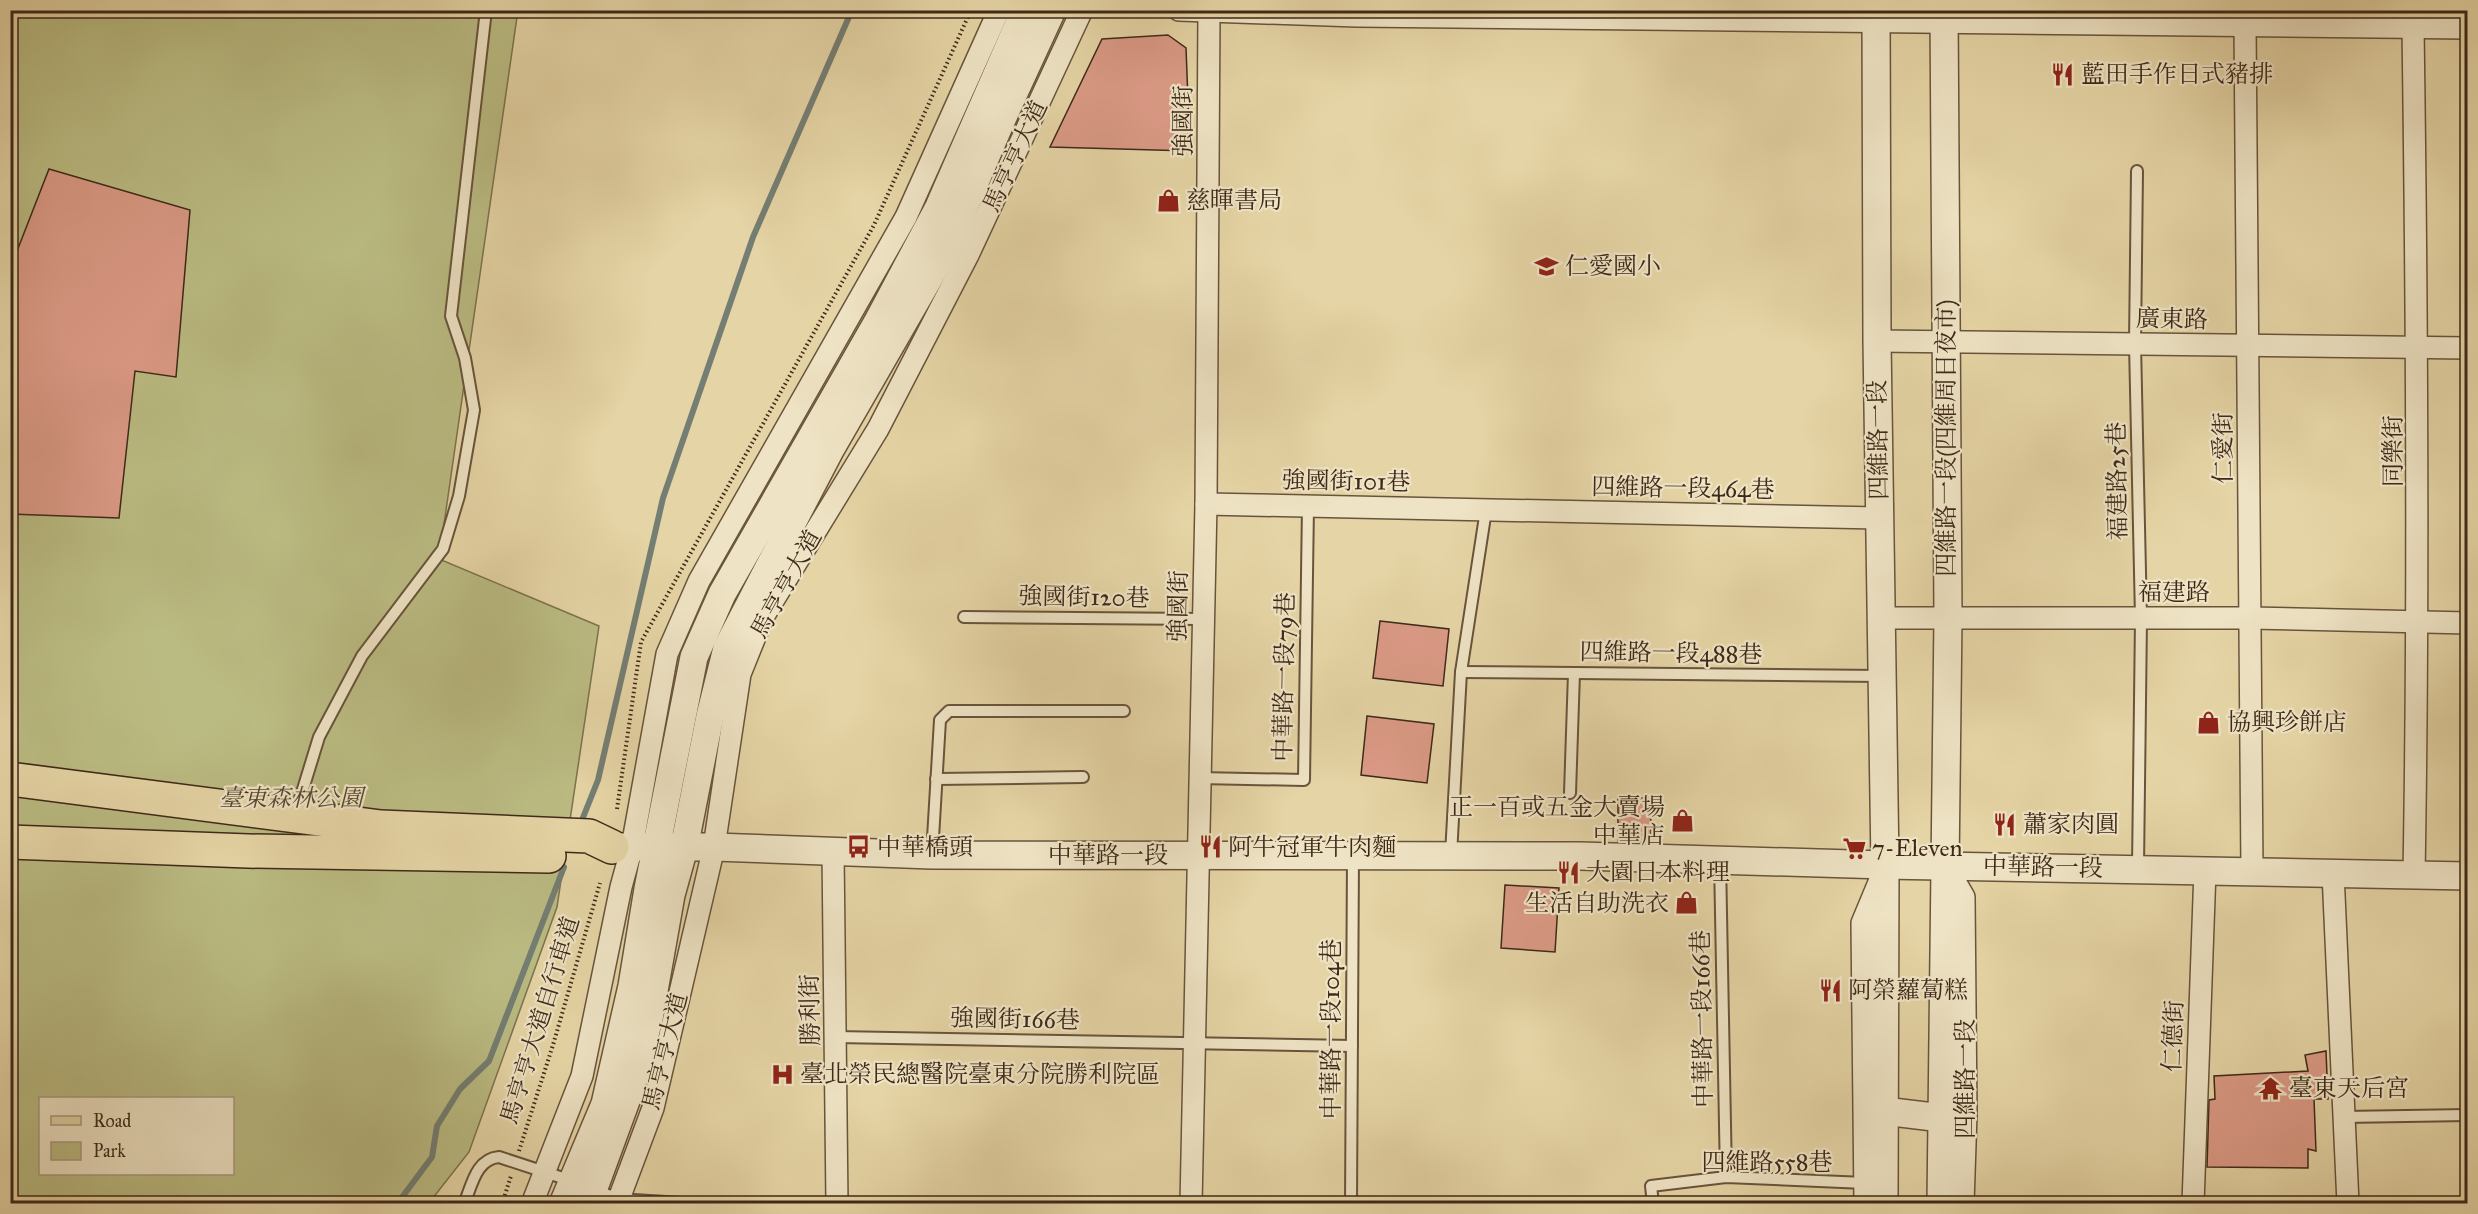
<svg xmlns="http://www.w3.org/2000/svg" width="2478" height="1214" font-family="'IM FELL Great Primer','Noto Serif TC',serif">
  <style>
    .green { fill: #babb82; stroke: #7c724e; stroke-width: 1.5; fill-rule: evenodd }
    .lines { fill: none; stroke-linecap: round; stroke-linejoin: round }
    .stream { stroke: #747e73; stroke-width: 6 }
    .building { fill: #db9a86; stroke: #3e2919; stroke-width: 1.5 }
    .service-casing { stroke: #68543c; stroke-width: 14 }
    .minor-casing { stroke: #68543c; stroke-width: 24 }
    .tertiary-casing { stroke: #68543c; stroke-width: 30 }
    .primary-casing { stroke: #3e2919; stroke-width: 36 }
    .path { stroke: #3e2919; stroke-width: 4; stroke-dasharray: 1.5 3; stroke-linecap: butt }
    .service { stroke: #eee3c4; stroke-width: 10 }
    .minor { stroke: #eee3c4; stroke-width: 21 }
    .tertiary { stroke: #eee3c4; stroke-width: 27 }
    .primary { stroke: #e5d4a5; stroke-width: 33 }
    .labels { text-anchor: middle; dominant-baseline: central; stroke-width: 4.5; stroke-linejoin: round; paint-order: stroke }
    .poi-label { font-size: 24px; fill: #3e2919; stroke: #eee3c4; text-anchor: start }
    .street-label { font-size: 24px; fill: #3e2919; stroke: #eee3c4 }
    .park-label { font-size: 24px; font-style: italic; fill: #57462e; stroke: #eee3c4 }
  </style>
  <rect width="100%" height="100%" fill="#e5d4a5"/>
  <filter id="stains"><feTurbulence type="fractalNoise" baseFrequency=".00333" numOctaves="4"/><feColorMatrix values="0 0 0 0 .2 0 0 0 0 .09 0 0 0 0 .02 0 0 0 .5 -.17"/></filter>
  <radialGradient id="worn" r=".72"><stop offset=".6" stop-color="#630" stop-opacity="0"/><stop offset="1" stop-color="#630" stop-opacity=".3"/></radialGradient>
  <path class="green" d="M518,10L439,559L599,626L557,907L469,1152L429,1203H11L10,11ZM40,1098H232V1174H40Z"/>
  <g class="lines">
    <g class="stream">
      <path d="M580,825L598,780L663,498L753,237L852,10"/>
      <path d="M397,1204L432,1157L437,1126L460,1089L489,1061L564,867"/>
    </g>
  </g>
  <g class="building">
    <path d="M1168,35L1186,48L1190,151L1050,147L1102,39Z"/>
    <path d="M49,169L190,210L176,377L135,371L119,518L10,514V269Z"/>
    <path d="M1380,621L1449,629L1443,686L1373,678Z"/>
    <path d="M1367,716L1434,724L1427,783L1361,775Z"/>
    <path d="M1618,797L1651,798V842L1618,841Z"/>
    <path d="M1505,885L1559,888L1555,952L1501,948Z"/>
    <path d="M2326,1051L2328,1099H2314L2316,1151L2308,1149V1168L2207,1167L2209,1100L2215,1099L2214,1076L2308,1071L2305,1055Z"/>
  </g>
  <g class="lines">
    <defs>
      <g id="service">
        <path d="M2342,26L2343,10"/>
        <path d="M2452,27V10"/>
        <path d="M2137,171L2135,344L2141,618L2138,868"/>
        <path d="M964,617L1203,619"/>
        <path d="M1461,672L1882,676"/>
        <path d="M1199,778L1304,780L1308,506"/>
        <path d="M936,779L1083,777"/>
        <path d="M1570,793L1574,673"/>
        <path d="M296,812L319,737L362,656L443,549L459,496L474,410L465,358L451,316L486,10"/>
        <path d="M932,855L940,720L949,711H1124"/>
        <path d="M1451,855L1461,672L1486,510"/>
        <path d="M1720,860L1726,1177"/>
        <path d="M836,1037L1352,1046"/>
        <path d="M2344,1117L2468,1115"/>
        <path d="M595,1190L618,1199L698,1204"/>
        <path d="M464,1204C472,1185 476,1159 499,1157L572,1181"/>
        <path d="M1351,1204L1353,856"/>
        <path d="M1653,1204L1651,1186L1726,1177L1865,1183"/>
      </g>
      <g id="minor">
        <path d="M1179,10L1357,16L2468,28"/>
        <path d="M2245,25L2252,871"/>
        <path d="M2413,27C2417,310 2419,592 2414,875"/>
        <path d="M1877,341L2468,348"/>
        <path d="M1206,504L1879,518"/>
        <path d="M1881,618H2250L2468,623"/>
        <path d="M833,852L837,1204"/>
        <path d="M1946,866L1964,897L1966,1114L1963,1204"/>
        <path d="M2333,873L2348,1204"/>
        <path d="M532,1204L582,1076L621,887L632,847L667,654L699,581L906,217L999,10"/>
        <path d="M617,1204L653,1108L714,847L740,674L763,617L878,429L968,255L1082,10"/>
        <path d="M1191,1204L1206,504L1209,10"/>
        <path d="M1865,1204L1862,923L1882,875"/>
        <path d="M2193,1204L2205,870"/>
      </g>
      <g id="tertiary">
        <path d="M1876,10L1877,341L1885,865L1884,1204"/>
        <path d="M612,847H714L932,855L1580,856L1885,865L2468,876"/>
        <path d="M1884,1111L1942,1118"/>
        <path d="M563,1204L605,1104L632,986L648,889L694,657L722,594L877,323L939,207L1025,10"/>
        <path d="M588,1204L631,1087L649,1019L671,895L684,848L710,716L727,648L830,450L948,245L1002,119L1052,10"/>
        <path d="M1941,1204L1948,617L1944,10"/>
      </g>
      <g id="primary">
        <path d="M10,779L381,827L589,836L612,847"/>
        <path d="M10,842L248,851L549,856"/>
      </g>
    </defs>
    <use href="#service" class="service-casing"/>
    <use href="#minor" class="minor-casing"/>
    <use href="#tertiary" class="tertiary-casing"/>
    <use href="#primary" class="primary-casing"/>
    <g class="path">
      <path d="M617,809L641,642L874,225L971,10"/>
      <path d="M519,1151L553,1045L600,883"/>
      <path d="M502,1204L511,1176"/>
    </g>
    <use href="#service" class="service"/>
    <use href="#minor" class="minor"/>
    <use href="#tertiary" class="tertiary"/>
    <use href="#primary" class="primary"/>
  </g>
  <defs>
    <symbol id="restaurant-bare" viewBox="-9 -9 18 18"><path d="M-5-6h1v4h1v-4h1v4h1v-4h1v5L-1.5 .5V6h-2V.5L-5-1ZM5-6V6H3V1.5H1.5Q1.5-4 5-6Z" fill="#8f2418" stroke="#eee3c4" stroke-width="2.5" paint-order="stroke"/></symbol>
    <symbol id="shop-bare" viewBox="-9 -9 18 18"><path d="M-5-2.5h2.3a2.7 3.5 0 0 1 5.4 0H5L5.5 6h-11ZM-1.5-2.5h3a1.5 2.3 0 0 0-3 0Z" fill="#8f2418" stroke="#eee3c4" stroke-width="2.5" paint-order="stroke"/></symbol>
    <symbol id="school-bare" viewBox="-9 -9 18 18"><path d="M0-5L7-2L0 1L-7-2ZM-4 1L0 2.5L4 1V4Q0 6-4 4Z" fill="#8f2418" stroke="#eee3c4" stroke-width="2.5" paint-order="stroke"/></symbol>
    <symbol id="bus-bare" viewBox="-9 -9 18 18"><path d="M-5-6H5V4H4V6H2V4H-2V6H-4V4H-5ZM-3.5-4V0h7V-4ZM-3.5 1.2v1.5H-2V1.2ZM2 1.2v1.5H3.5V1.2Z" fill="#8f2418" stroke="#eee3c4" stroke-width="2.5" paint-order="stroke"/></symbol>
    <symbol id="supermarket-bare" viewBox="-9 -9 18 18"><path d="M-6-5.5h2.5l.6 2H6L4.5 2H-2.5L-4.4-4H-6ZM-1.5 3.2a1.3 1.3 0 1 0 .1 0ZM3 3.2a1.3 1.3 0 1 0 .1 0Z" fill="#8f2418" stroke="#eee3c4" stroke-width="2.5" paint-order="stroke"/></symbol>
    <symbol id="hospital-bare" viewBox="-9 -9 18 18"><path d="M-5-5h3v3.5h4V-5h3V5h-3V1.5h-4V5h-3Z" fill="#8f2418" stroke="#eee3c4" stroke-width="2.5" paint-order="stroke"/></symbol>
    <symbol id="temple-bare" viewBox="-9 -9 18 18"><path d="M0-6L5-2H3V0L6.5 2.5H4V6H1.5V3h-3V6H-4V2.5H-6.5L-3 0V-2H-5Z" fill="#8f2418" stroke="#eee3c4" stroke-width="2.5" paint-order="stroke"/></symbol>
  </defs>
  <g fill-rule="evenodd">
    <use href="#restaurant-bare" x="2046" y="58" width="33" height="33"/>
    <use href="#shop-bare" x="1152" y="184" width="33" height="33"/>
    <use href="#school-bare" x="1530" y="250" width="33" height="33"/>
    <use href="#shop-bare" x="2192" y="706" width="33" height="33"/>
    <use href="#shop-bare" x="1666" y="804" width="33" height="33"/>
    <use href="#restaurant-bare" x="1988" y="808" width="33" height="33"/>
    <use href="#bus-bare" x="842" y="830" width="33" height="33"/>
    <use href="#restaurant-bare" x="1194" y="830" width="33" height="33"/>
    <use href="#supermarket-bare" x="1838" y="832" width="33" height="33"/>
    <use href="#restaurant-bare" x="1552" y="856" width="33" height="33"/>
    <use href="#shop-bare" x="1670" y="886" width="33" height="33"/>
    <use href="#restaurant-bare" x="1814" y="974" width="33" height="33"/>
    <use href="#hospital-bare" x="766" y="1058" width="33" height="33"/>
    <use href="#temple-bare" x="2254" y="1072" width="33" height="33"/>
  </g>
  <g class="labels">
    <g class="poi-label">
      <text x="2081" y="74">藍田手作日式豬排</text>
      <text x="1186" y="200">慈暉書局</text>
      <text x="1565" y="266">仁愛國小</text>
      <text x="2227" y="722">協興珍餅店</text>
      <text x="1665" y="807" text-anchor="end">正一百或五金大賣場<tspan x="1665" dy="28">中華店</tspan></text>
      <text x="2023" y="824">蕭家肉圓</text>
      <text x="877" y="847">中華橋頭</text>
      <text x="1228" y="847">阿牛冠軍牛肉麵</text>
      <text x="1872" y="848">7-Eleven</text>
      <text x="1586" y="872">大園日本料理</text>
      <text x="1669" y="903" text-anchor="end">生活自助洗衣</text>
      <text x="1848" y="990">阿榮蘿蔔糕</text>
      <text x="800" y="1074">臺北榮民總醫院臺東分院勝利院區</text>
      <text x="2289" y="1088">臺東天后宮</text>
    </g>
    <g class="street-label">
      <text transform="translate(1183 121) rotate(-90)">強國街</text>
      <text transform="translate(1015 156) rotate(-65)">馬亨亨大道</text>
      <text transform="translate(2172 319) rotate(1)">廣東路</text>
      <text transform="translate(1946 438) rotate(-90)">四維路一段(四維周日夜市)</text>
      <text transform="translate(1878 440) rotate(-91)">四維路一段</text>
      <text transform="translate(2223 448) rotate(-90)">仁愛街</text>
      <text transform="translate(2393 451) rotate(-90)">同樂街</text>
      <text transform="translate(1346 481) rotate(1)">強國街101巷</text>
      <text transform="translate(2117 481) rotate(-91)">福建路25巷</text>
      <text transform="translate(1683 488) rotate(1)">四維路一段464巷</text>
      <text transform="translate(786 584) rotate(-61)">馬亨亨大道</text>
      <text x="2174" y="592">福建路</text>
      <text transform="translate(1084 597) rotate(1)">強國街120巷</text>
      <text transform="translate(1178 606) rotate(-89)">強國街</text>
      <text transform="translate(1671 653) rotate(1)">四維路一段488巷</text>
      <text transform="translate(1284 677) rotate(-89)">中華路一段79巷</text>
      <text x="1108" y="855">中華路一段</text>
      <text transform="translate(2043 867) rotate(1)">中華路一段</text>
      <text transform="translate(810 1010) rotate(-91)">勝利街</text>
      <text transform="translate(1015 1019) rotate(1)">強國街166巷</text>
      <text transform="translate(1702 1019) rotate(-91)">中華路一段166巷</text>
      <text transform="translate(540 1020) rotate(-73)">馬亨亨大道自行車道</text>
      <text transform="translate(1331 1029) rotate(-90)">中華路一段104巷</text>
      <text transform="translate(2173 1036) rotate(-88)">仁德街</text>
      <text transform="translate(665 1051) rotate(-76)">馬亨亨大道</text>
      <text transform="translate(1965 1079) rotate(-90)">四維路一段</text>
      <text x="1767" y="1162">四維路558巷</text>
    </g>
    <g class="park-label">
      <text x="291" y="798">臺東森林公園</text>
    </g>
  </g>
  <rect width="2478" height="1214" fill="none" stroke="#e5d4a5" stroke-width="36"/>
  <rect x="12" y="12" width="2454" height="1190" fill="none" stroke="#3e2919" stroke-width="3"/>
  <rect x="18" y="18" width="2442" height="1178" fill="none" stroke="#3e2919" stroke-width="1.5"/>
  <rect x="39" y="1097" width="195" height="78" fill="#eee3c4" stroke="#a89980" stroke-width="1.5"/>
  <rect x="51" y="1116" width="30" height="9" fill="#e5d4a5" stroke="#a89980" stroke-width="1.5"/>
  <text x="93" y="1127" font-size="18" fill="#3e2919">Road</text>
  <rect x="51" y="1142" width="30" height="18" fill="#babb82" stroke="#a89980" stroke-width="1.5"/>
  <text x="93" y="1157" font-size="18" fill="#3e2919">Park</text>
  <rect width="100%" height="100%" filter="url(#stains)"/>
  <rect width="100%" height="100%" fill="url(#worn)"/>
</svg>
